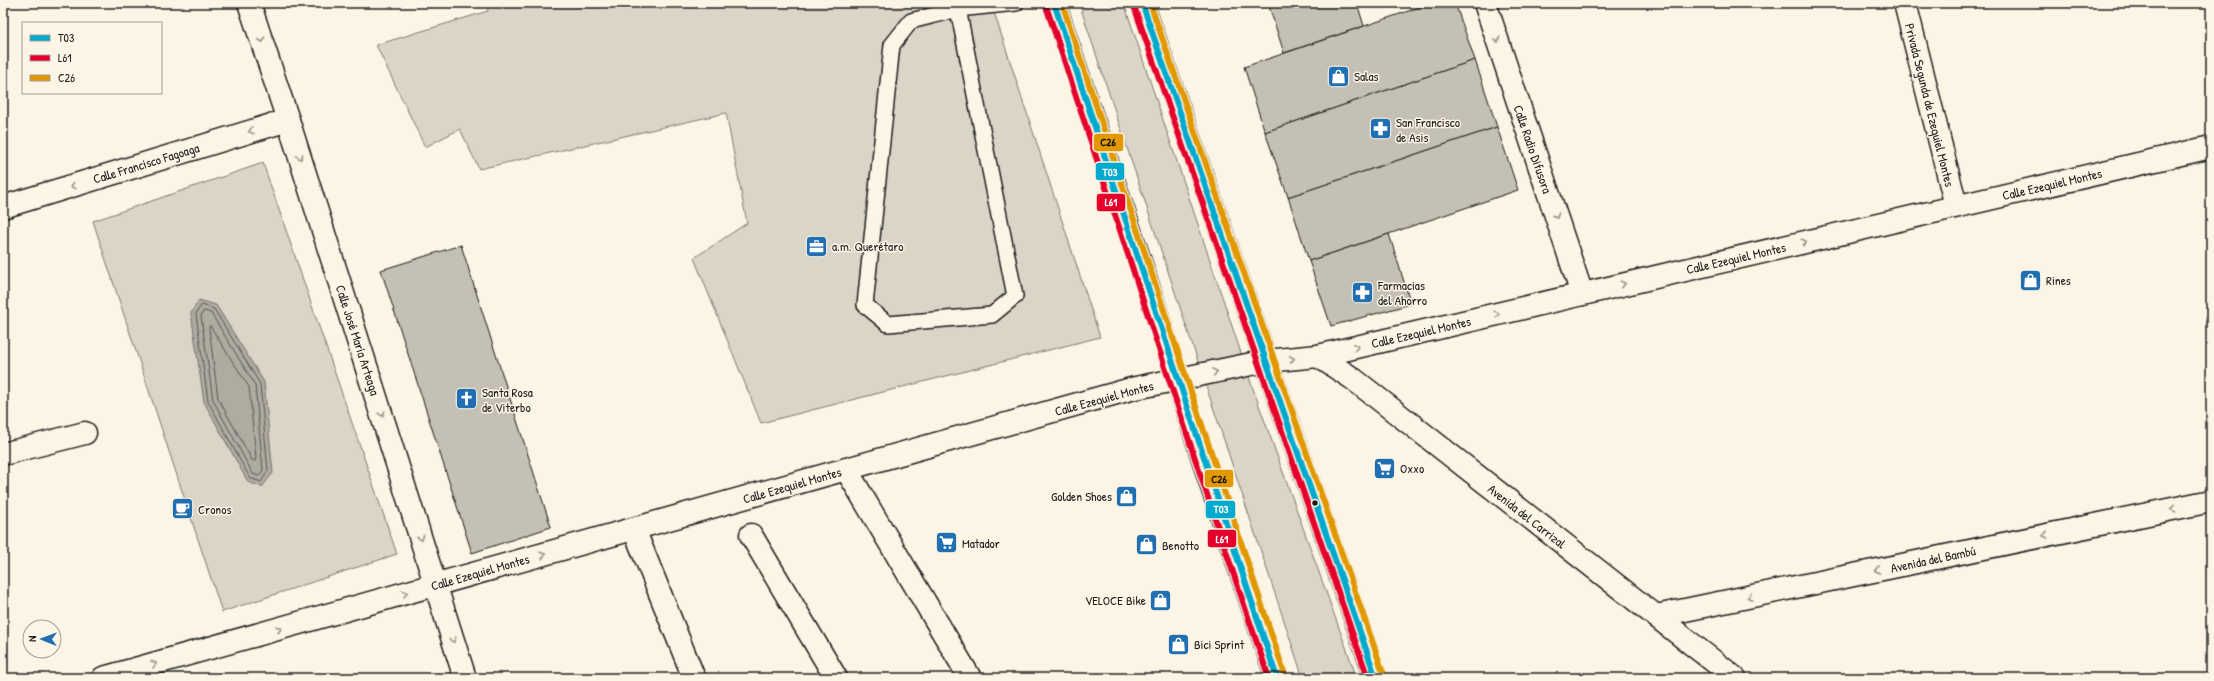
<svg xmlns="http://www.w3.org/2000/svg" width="2214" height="681" font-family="'Patrick Hand',sans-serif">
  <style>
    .green { fill: #dbd5c8; stroke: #7c7872 }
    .water { fill: #b0aba1; stroke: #75726c }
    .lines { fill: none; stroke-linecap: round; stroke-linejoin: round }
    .shore { stroke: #575551; stroke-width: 1 }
    .building { fill: #c4c0b3; stroke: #1c1c1c }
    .service-casing { stroke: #1c1c1c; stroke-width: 18 }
    .minor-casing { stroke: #1c1c1c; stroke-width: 25 }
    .tertiary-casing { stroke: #1c1c1c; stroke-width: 25 }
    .secondary-casing { stroke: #1c1c1c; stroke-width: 25 }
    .service { stroke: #fcf5e5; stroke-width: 15 }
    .minor { stroke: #fcf5e5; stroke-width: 22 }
    .tertiary { stroke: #fcf5e5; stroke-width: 22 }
    .secondary { stroke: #fcf5e5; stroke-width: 22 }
    .bus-1-casing { stroke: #fcf5e5; stroke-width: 9 }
    .bus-2-casing { stroke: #fcf5e5; stroke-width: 9 }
    .bus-3-casing { stroke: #fcf5e5; stroke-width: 9 }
    .bus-1 { stroke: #00a9ce; stroke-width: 6 }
    .bus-2 { stroke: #e4002b; stroke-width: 6 }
    .bus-3 { stroke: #e19803; stroke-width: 6 }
    .oneway { stroke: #97938b }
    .bus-dot { fill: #1c1c1c; stroke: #fcf5e5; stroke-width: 1.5 }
    .labels { text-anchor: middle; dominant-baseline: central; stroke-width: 3; stroke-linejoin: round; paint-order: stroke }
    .poi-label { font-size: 13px; fill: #1c1c1c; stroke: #fcf5e5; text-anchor: start }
    .street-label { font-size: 13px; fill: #1c1c1c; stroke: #fcf5e5 }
    .line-badge { stroke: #fcf5e5; stroke-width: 1.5 }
    .badge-label { font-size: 11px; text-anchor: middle; font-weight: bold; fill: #fff }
    .pale-badge-label { font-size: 11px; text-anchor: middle; font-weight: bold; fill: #111 }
  </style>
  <rect width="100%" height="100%" fill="#fcf5e5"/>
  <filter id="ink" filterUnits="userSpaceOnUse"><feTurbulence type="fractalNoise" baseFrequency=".025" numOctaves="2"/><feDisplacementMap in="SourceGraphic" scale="8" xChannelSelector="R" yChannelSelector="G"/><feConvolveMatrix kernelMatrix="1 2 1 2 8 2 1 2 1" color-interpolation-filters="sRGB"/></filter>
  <g filter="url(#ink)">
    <g class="green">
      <path d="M486,3H991L1100,337L761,423L694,258L747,223L726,113L479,169L460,129L425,147L376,45L488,11Z"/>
      <path d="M1079,3H1124L1251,383L1357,678H1303Z"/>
      <path d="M263,163L397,554L222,612L93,221Z"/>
    </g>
    <path class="water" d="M199,300L216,305L264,382L273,473L262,487L248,482L204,402L191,313Z"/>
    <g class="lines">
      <g class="shore">
        <path d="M202,305L214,309L260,384L268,471L261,482L250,478L208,401L196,314Z"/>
        <path d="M204,311L211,313L255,385L263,470L259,476L253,474L213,400L201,316Z"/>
        <path d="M210,326L249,387L256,458L255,461L252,460L218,398L209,328Z"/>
      </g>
    </g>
    <g class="building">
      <path d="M1268,3H1357L1364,26L1284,53Z"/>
      <path d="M1432,3H1455L1475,60L1265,132L1244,67Z"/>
      <path d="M1475,60L1497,127L1288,197L1265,132Z"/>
      <path d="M1497,127L1518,190L1309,261L1288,197Z"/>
      <path d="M1389,234L1411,304L1331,326L1309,261Z"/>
      <path d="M461,245L551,527L472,553L381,270Z"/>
    </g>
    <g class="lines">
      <defs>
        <path id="service" d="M958,9L1015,296L992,315L888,324L865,305L892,45L911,21L958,9L1016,3"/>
        <g id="minor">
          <path d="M249,3L288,120L465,678"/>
          <path d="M1485,3L1582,294"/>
          <path d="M1905,3L1956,206"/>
          <path d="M3,207L288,120"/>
          <path d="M3,454L85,433"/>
          <path d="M846,469L970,678"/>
          <path d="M634,529L694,678"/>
          <path d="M751,535L836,678"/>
        </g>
        <g id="tertiary">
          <path d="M1318,356L1352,378L1735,678"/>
          <path d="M1656,616L2211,501"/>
        </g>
        <g id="secondary">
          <path d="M1054,3L1137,252L1212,487L1277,678"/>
          <path d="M1142,3L1376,678"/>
          <path d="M103,678L1131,389L1266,361L1318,356L2211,147"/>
        </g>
      </defs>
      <use href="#service" class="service-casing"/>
      <use href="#minor" class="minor-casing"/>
      <use href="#tertiary" class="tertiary-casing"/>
      <use href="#secondary" class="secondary-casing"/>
      <use href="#service" class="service"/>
      <use href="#minor" class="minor"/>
      <use href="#tertiary" class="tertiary"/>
      <use href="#secondary" class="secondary"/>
      <defs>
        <g id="bus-1">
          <path d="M1054,3C1129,228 1201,454 1277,678"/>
          <path d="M1142,3L1376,678"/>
        </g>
        <g id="bus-2">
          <path d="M1046,6C1121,230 1192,455 1269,678"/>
          <path d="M1134,6L1368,678"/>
        </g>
        <g id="bus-3">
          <path d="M1062,3C1137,227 1209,452 1285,675"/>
          <path d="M1150,3L1384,675"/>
        </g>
      </defs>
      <use href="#bus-1" class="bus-1-casing"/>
      <use href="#bus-2" class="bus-2-casing"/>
      <use href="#bus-3" class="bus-3-casing"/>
      <use href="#bus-1" class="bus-1"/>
      <use href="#bus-2" class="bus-2"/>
      <use href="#bus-3" class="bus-3"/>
    </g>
    <defs><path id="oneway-chevron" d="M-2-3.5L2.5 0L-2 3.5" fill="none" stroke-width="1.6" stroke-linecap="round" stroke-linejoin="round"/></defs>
    <g class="oneway">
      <use href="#oneway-chevron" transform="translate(262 40) rotate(71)"/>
      <use href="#oneway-chevron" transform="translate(1497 40) rotate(71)"/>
      <use href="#oneway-chevron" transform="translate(251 131) rotate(163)"/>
      <use href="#oneway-chevron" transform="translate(300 157) rotate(72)"/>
      <use href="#oneway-chevron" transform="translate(73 186) rotate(163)"/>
      <use href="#oneway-chevron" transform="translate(1556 216) rotate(71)"/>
      <use href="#oneway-chevron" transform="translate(1804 242) rotate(-13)"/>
      <use href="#oneway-chevron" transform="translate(1623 284) rotate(-13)"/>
      <use href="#oneway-chevron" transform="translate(1497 314) rotate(-13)"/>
      <use href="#oneway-chevron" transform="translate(1356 347) rotate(-13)"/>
      <use href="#oneway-chevron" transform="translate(1292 359) rotate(-6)"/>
      <use href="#oneway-chevron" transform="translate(1215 372) rotate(-12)"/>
      <use href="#oneway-chevron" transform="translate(382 414) rotate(72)"/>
      <use href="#oneway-chevron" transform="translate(2173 509) rotate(168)"/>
      <use href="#oneway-chevron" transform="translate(2045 535) rotate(168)"/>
      <use href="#oneway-chevron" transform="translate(421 538) rotate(72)"/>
      <use href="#oneway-chevron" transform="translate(543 555) rotate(-16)"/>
      <use href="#oneway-chevron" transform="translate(1877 570) rotate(168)"/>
      <use href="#oneway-chevron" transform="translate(405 593) rotate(-16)"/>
      <use href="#oneway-chevron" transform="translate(1750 597) rotate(168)"/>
      <use href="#oneway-chevron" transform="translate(279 629) rotate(-16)"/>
      <use href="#oneway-chevron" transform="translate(453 640) rotate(73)"/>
      <use href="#oneway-chevron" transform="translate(154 664) rotate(-16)"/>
    </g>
  </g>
  <defs>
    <symbol id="shop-square" viewBox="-11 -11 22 22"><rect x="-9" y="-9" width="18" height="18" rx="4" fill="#1f6fb2" stroke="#fcf5e5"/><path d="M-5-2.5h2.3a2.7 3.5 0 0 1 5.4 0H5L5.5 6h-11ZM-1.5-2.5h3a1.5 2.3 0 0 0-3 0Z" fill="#fff"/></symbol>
    <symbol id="pharmacy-square" viewBox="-11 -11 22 22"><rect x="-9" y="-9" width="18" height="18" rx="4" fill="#1f6fb2" stroke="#fcf5e5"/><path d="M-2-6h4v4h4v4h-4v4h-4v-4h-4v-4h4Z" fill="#fff"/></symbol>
    <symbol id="office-square" viewBox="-11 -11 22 22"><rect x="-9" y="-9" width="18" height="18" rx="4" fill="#1f6fb2" stroke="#fcf5e5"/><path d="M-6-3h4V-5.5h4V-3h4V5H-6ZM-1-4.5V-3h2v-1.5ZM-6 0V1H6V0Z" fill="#fff"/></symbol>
    <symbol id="church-square" viewBox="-11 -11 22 22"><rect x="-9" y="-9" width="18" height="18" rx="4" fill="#1f6fb2" stroke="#fcf5e5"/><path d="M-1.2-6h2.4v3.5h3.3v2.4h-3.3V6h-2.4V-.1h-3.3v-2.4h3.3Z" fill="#fff"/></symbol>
    <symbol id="supermarket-square" viewBox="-11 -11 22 22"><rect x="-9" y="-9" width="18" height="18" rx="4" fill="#1f6fb2" stroke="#fcf5e5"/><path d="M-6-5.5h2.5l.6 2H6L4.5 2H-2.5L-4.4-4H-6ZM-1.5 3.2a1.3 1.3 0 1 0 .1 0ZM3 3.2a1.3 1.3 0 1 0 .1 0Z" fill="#fff"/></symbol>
    <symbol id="cafe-square" viewBox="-11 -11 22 22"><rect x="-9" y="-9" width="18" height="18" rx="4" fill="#1f6fb2" stroke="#fcf5e5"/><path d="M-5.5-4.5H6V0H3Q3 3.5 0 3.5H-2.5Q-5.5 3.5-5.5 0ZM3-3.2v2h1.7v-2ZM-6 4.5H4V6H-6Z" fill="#fff"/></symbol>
  </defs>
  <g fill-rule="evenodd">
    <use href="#shop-square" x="1326" y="64" width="25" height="25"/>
    <use href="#pharmacy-square" x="1368" y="116" width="25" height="25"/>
    <use href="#office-square" x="804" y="234" width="25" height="25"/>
    <use href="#shop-square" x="2018" y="268" width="25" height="25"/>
    <use href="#pharmacy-square" x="1350" y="280" width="25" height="25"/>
    <use href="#church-square" x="454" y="386" width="25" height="25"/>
    <use href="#supermarket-square" x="1372" y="456" width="25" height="25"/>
    <use href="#shop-square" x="1114" y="484" width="25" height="25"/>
    <use href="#cafe-square" x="170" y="496" width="25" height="25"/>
    <use href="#supermarket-square" x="934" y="530" width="25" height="25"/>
    <use href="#shop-square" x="1134" y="532" width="25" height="25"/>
    <use href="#shop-square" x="1148" y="588" width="25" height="25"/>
    <use href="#shop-square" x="1166" y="632" width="25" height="25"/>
  </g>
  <circle class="bus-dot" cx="1315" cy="503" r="3.5"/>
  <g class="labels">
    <g class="poi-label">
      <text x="1354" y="76">Salas</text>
      <text x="1396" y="122">San Francisco<tspan x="1396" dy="15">de Asis</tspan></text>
      <text x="832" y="246">a.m. Querétaro</text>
      <text x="2046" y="280">Rines</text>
      <text x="1378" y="285">Farmacias<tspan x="1378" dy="15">del Ahorro</tspan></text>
      <text x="482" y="392">Santa Rosa<tspan x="482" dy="15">de Viterbo</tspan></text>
      <text x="1400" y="468">Oxxo</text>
      <text x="1112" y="496" text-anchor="end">Golden Shoes</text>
      <text x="198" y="509">Cronos</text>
      <text x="962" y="543">Matador</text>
      <text x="1162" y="545">Benotto</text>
      <text x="1146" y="600" text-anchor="end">VELOCE Bike</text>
      <text x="1194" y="644">Bici Sprint</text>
    </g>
    <g class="street-label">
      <text transform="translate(1930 105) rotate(76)">Privada Segunda de Ezequiel Montes</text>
      <text transform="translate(1533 149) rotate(71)">Calle Radio Difusora</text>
      <text transform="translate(146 163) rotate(-17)">Calle Francisco Fagoaga</text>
      <text transform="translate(2052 184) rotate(-13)">Calle Ezequiel Montes</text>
      <text transform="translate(1736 258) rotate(-13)">Calle Ezequiel Montes</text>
      <text transform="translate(1421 332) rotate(-13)">Calle Ezequiel Montes</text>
      <text transform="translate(358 340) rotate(72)">Calle José María Arteaga</text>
      <text transform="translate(1104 398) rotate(-15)">Calle Ezequiel Montes</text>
      <text transform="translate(792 485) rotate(-16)">Calle Ezequiel Montes</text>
      <text transform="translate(1527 516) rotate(38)">Avenida del Carrizal</text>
      <text transform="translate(1933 559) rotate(-12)">Avenida del Bambú</text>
      <text transform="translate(480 572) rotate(-16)">Calle Ezequiel Montes</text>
    </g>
  </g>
  <g class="line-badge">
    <rect x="1093" y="133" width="31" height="19" rx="4" fill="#e19803"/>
    <rect x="1095" y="162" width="30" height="19" rx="4" fill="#00a9ce"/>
    <rect x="1096" y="193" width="30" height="19" rx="4" fill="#e4002b"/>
    <rect x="1204" y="469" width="30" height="19" rx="4" fill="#e19803"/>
    <rect x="1205" y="500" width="31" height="19" rx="4" fill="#00a9ce"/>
    <rect x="1207" y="529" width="30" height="19" rx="4" fill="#e4002b"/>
  </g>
  <g class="badge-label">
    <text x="1110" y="176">T03</text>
    <text x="1111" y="206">L61</text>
    <text x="1221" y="513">T03</text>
    <text x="1222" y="543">L61</text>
  </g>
  <g class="pale-badge-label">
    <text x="1108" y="146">C26</text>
    <text x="1219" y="483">C26</text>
  </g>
  <rect width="2214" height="681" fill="none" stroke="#fcf5e5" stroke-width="16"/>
  <rect x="8" y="8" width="2198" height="665" fill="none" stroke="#1c1c1c" stroke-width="1.5" filter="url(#ink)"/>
  <rect x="22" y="22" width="140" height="72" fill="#fcf5e5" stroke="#a29e95"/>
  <rect x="30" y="35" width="20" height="6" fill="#00a9ce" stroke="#a29e95"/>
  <text x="58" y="42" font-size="12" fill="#1c1c1c">T03</text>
  <rect x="30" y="55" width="20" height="6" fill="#e4002b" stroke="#a29e95"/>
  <text x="58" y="62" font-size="12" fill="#1c1c1c">L61</text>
  <rect x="30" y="75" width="20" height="6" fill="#e19803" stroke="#a29e95"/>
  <text x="58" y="82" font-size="12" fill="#1c1c1c">C26</text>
  <g transform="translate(42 639) rotate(271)"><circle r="19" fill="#fcf5e5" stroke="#a29e95"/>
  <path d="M0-3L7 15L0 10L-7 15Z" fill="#1f6fb2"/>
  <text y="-6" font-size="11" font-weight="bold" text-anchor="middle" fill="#1c1c1c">N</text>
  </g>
</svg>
